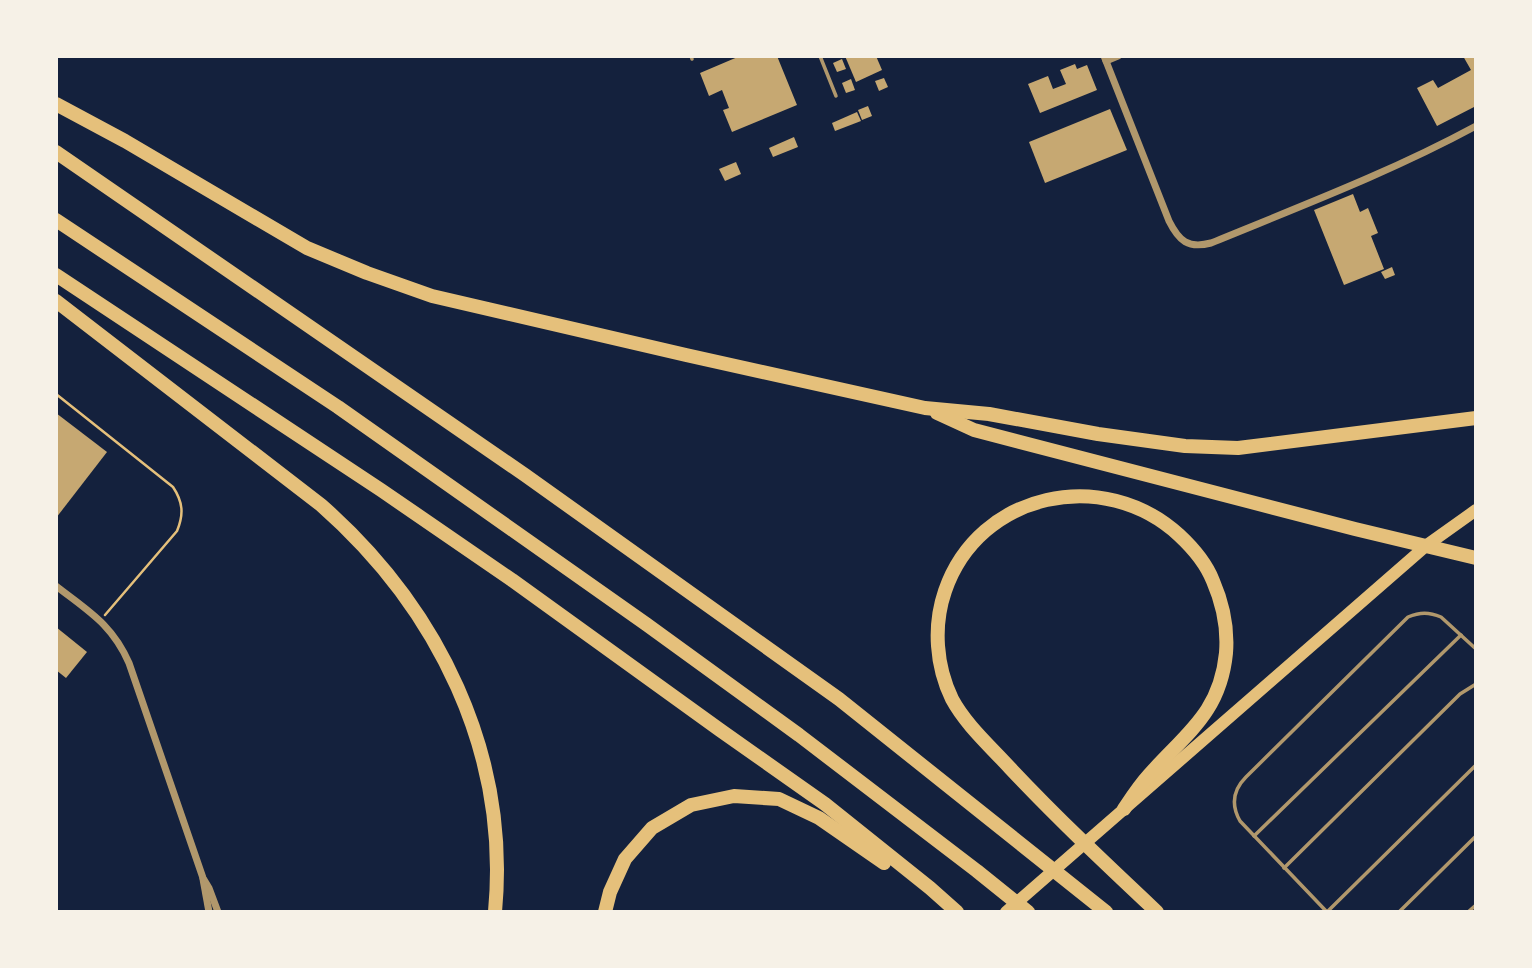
<svg xmlns="http://www.w3.org/2000/svg" width="1532" height="968" font-family="'Fira Sans',sans-serif">
  <style>
    .building { fill: #c6a872 }
    .lines { fill: none; stroke-linecap: round; stroke-linejoin: round }
    .path { stroke: #e5c07b; stroke-width: 2.5 }
    .service { stroke: #b1986c; stroke-width: 3.5 }
    .minor { stroke: #b1986c; stroke-width: 7 }
    .primary { stroke: #e5c07b; stroke-width: 12 }
    .motorway { stroke: #e5c07b; stroke-width: 14 }
  </style>
  <rect width="100%" height="100%" fill="#14213d"/>
  <g class="building">
    <path d="M740,56H777L797,105L732,132L723,110L729,108L722,90L709,96L700,73Z"/>
    <path d="M845,56H876L882,70L856,82Z"/>
    <path d="M1463,56H1476V106L1437,126L1417,88L1433,80L1438,88L1471,70Z"/>
    <path d="M842,59L846,69L837,72L833,63Z"/>
    <path d="M1075,64L1077,69L1087,65L1097,90L1040,113L1028,84L1048,76L1053,89L1066,84L1060,70Z"/>
    <path d="M884,78L888,87L879,91L875,81Z"/>
    <path d="M851,79L855,90L846,93L842,83Z"/>
    <path d="M868,106L872,116L862,120L858,110Z"/>
    <path d="M1110,109L1127,150L1045,183L1029,142Z"/>
    <path d="M857,112L861,121L835,131L832,123Z"/>
    <path d="M794,137L798,147L773,157L769,148Z"/>
    <path d="M736,162L741,174L725,181L719,169Z"/>
    <path d="M1353,194L1360,212L1368,208L1378,233L1371,236L1384,269L1344,285L1314,210Z"/>
    <path d="M1392,267L1395,275L1385,279L1381,272Z"/>
    <path d="M56,413L107,452L56,518Z"/>
    <path d="M56,627L87,652L66,678L56,670Z"/>
  </g>
  <g class="lines">
    <path class="path" d="M56,394L173,487C183,502 184,514 177,531L105,615"/>
    <g class="service">
      <path d="M691,56L692,59"/>
      <path d="M820,56L836,96"/>
      <path d="M1254,836L1461,635"/>
      <path d="M1284,868L1460,694L1476,684"/>
      <path d="M1327,912L1240,821C1231,805 1233,790 1246,777L1408,617C1420,612 1429,612 1441,617L1476,649"/>
      <path d="M1327,912L1476,765"/>
      <path d="M1399,912L1476,836"/>
      <path d="M1468,912L1476,905"/>
    </g>
    <g class="minor">
      <path d="M1104,56L1169,221C1179,241 1188,249 1211,243C1301,206 1391,172 1476,126"/>
      <path d="M1106,61L1118,56"/>
      <path d="M56,586C88,611 112,624 129,663L203,878L209,888L218,912"/>
      <path d="M203,879L209,912"/>
    </g>
    <path class="primary" d="M1006,912L1427,545L1476,510"/>
    <g class="motorway">
      <path d="M56,104L125,141L307,248L367,273L432,296L686,355L925,408L989,414L1098,434L1185,446L1238,448L1476,418"/>
      <path d="M56,152L525,475L839,699L1106,912"/>
      <path d="M56,220L338,407L646,624L799,735L977,871L1028,912"/>
      <path d="M56,275L381,490L512,580L720,730L825,804L930,888L957,912"/>
      <path d="M56,301L321,505C438,608 510,753 495,912"/>
      <path d="M937,413L974,430L1355,529L1476,558"/>
      <path d="M1124,809C1132,797 1139,786 1149,775C1185,734 1220,714 1226,653C1228,628 1223,604 1213,581C1206,563 1193,548 1179,535C1104,466 979,492 945,591C933,626 936,666 952,699C966,725 990,746 1010,768C1057,818 1107,865 1157,912"/>
      <path d="M605,912L610,892L625,859L652,828L691,805L734,796L779,799L819,818L884,863"/>
    </g>
  </g>
  <rect width="1532" height="968" fill="none" stroke="#f6f1e7" stroke-width="116"/>
</svg>
